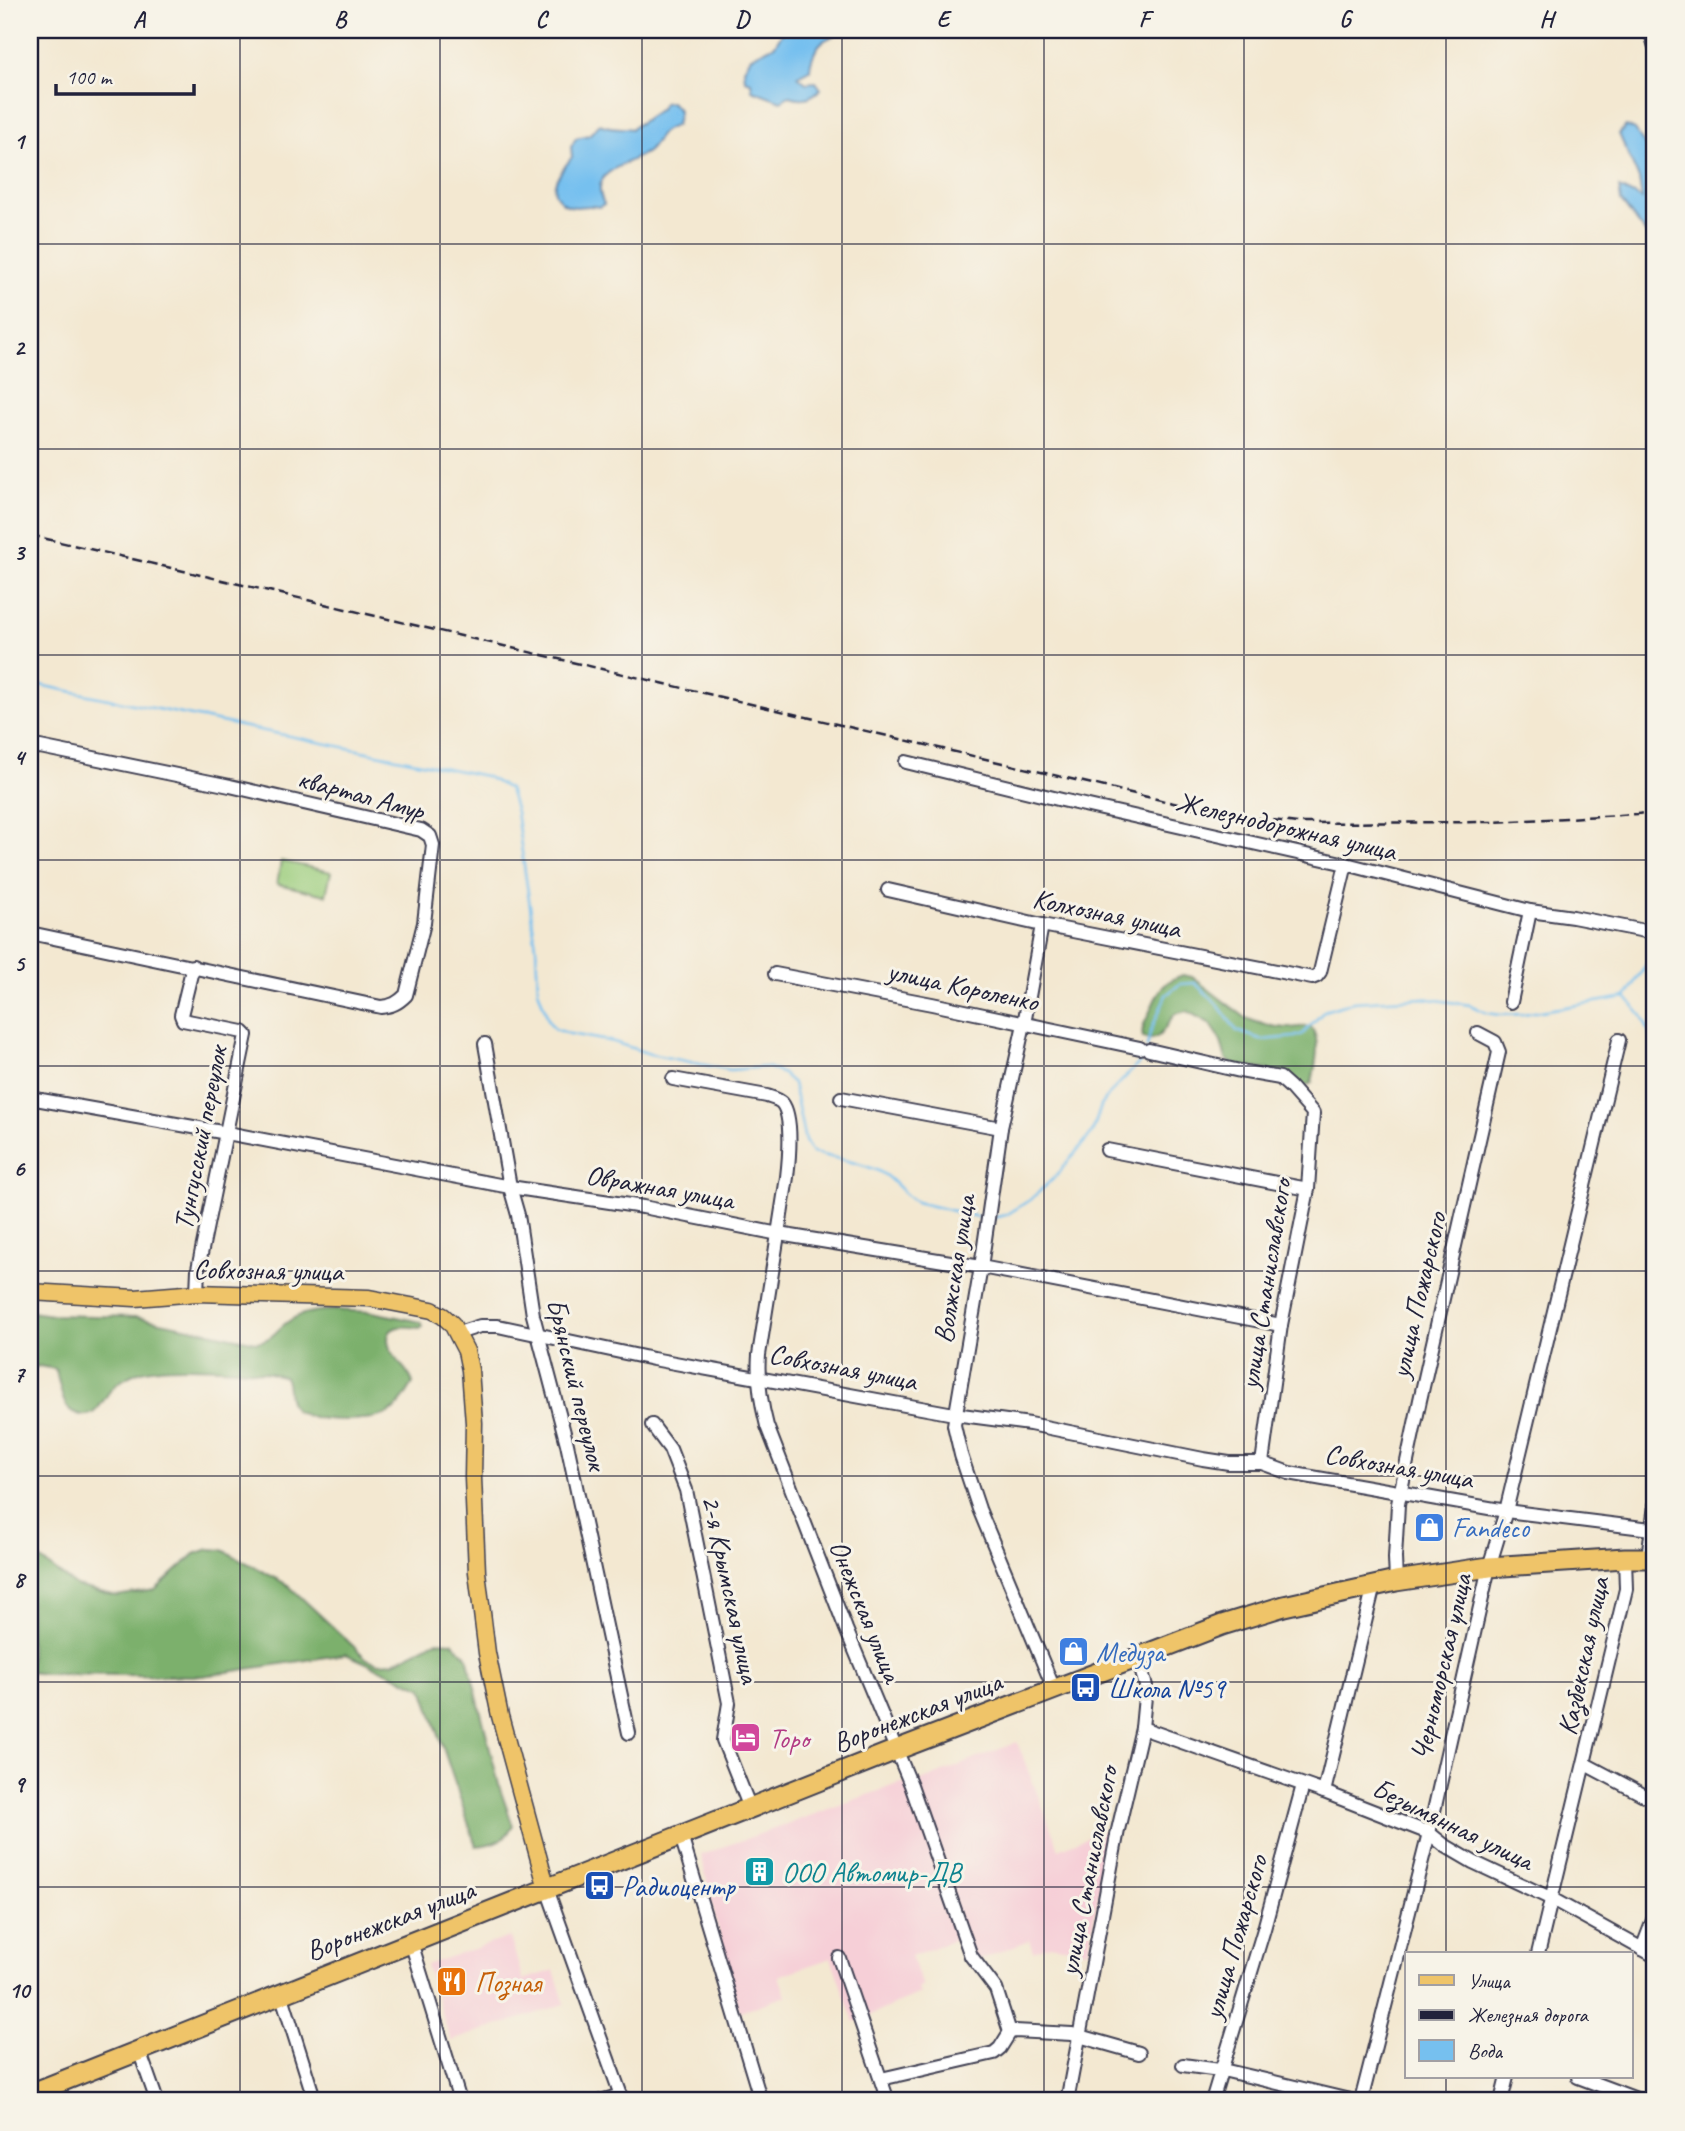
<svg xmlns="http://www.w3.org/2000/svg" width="1685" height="2131" font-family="Caveat,sans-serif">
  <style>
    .built { fill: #f6cfd7 }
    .green { fill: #9bcd7d; stroke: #5e785c; stroke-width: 2 }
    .forest { fill: #7cb06c; stroke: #4f6954; stroke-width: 2 }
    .water { fill: #76c0ef; stroke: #4c7195; stroke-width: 2 }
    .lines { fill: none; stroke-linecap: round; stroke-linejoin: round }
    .stream { stroke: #76c0ef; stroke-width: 2.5 }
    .minor-casing { stroke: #414052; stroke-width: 16 }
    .major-casing { stroke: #414052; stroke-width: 19 }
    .highway-casing { stroke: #414052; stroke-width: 23 }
    .minor { stroke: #fff; stroke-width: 12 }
    .major { stroke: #efc469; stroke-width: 16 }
    .highway { stroke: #efc469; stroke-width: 19 }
    .rail { stroke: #22223b; stroke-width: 2.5; stroke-dasharray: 10 5; stroke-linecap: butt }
    .grid { fill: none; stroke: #22223b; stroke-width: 2; stroke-opacity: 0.55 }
    .labels { text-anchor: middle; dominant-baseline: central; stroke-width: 6; stroke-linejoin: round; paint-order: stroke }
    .street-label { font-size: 28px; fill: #22223b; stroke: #f7f3e8 }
    .shop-label { font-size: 28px; fill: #366cbe; stroke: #f7f3e8; text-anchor: start }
    .transit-label { font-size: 28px; fill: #164399; stroke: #f7f3e8; text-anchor: start }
    .hotel-label { font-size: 28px; fill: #b23c85; stroke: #f7f3e8; text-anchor: start }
    .culture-label { font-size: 28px; fill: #0d838f; stroke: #f7f3e8; text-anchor: start }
    .food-label { font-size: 28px; fill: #c56008; stroke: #f7f3e8; text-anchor: start }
    .neatline { fill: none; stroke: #22223b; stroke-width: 2.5 }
    .grid-label { font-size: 23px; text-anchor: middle; font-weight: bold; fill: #22223b }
  </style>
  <rect width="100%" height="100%" fill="#f7f3e8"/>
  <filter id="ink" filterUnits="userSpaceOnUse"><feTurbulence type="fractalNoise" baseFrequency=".0143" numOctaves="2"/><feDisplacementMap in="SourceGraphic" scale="14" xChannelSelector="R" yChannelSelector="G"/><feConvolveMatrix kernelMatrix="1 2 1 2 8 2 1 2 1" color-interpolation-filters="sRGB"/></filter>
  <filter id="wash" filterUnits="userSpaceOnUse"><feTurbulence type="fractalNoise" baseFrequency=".00686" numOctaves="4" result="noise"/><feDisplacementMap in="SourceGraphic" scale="28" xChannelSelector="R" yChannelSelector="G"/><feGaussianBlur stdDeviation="1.57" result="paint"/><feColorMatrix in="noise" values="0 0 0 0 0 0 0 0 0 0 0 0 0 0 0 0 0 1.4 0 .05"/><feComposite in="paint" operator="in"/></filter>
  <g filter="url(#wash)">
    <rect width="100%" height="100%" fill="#f3e8d1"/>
    <g class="built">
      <path d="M1017,1742L1059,1849L1104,1830H1110L1088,1951L1050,1945L1033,1951L1029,1940L967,1965L955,1940L911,1956L923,1986L918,1988L920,1994L854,2022L831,1958L779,1976L786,1996L740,2012L731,1986L701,1855L901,1783H916Z"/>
      <path d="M510,1937L523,1980L554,1970L565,2004L451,2041L426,1965Z"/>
    </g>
    <path class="green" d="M281,861L331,872L326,895L277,884Z"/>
    <g class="forest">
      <path d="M1183,975L1192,977L1246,1018C1259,1024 1273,1027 1287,1028C1295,1028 1303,1025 1311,1027C1322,1042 1315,1065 1312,1083L1303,1087L1283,1076L1268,1070L1234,1065L1226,1059L1221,1042L1211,1024L1187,1011L1175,1014C1165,1025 1161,1044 1143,1038C1141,1029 1144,1024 1148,1016C1157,995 1159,983 1183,975Z"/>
      <path d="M333,1310L372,1312L421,1322L423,1326L421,1328C409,1327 388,1322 388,1339C389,1359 408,1366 413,1383C407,1393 399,1407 389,1413C373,1423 304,1423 293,1408C286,1398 290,1387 285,1377C258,1368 161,1362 136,1373C128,1376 115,1384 110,1391C100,1404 95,1423 73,1412C61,1406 60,1382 55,1369L39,1366L30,1369V1312L52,1315L137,1317L256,1342C274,1340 275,1330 289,1321C302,1312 317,1311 333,1310Z"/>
      <path d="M209,1549L223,1550L288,1585L367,1659L378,1663L394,1662L436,1641L452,1642L467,1656L500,1789L513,1826C506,1840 491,1845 476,1846L423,1688L346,1654L202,1676L45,1674L30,1672V1552L76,1586L116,1596L155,1590L195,1554Z"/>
    </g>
    <g class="water">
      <path d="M784,30H840C833,39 827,37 821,43C815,49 810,62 810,70L798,76L806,83L816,82L821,89C810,99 803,100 789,96L781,101L752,90L751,82L745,80L744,69L751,57L775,45Z"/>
      <path d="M671,102L679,111L676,125C672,127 664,130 661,134C656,139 654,147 647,152C626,166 587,170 604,204L599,207C590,205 586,206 577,207C563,207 550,195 556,181C560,172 567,164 572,157L571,147L576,138L589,135L600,124C611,130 620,126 631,129L660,109L663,103Z"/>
      <path d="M1626,126L1635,130L1655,161V245L1621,201L1619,188L1642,199L1639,179L1619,134Z"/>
    </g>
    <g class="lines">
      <g class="stream">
        <path d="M30,683L485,776L509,789L516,812L536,946L538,990L549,1022L555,1029L570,1034L614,1042L650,1054L730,1070L767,1067L783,1074L793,1083L805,1141L812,1153C831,1157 868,1164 882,1173C895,1181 903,1195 916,1202L982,1218"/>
        <path d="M1626,997L1642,1016L1655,1046"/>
        <path d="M1147,1047L1150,1033L1166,995L1180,984L1195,983L1218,1005L1237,1031L1263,1040L1294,1037L1303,1034L1324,1011L1353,1002L1423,998L1470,1005L1487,1013L1500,1015L1523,1014L1626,997L1655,951"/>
        <path d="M992,1218L1006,1215L1030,1200L1054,1178L1092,1133L1101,1106L1110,1093L1144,1058L1145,1053"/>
      </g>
    </g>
  </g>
  <g filter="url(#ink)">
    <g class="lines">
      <defs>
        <g id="minor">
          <path d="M1650,30L1655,47"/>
          <path d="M30,748L40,747L230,786L421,830L430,836L433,845L424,923L406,995C398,1003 392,1006 381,1007L30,933"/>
          <path d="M906,762L1062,800L1346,864L1530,911L1573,917L1655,933"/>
          <path d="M888,890L1042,925L1312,978L1317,976L1320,972L1346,864"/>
          <path d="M1042,925L1024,1024L1001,1128L981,1267L954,1425L961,1455L979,1509L1054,1689"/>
          <path d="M193,966L181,1015L183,1020L243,1032L246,1035L198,1269L197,1293"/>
          <path d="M775,974L932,1004L1140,1048"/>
          <path d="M1511,1002L1530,911"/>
          <path d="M485,1044L510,1187L518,1215L533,1315L567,1444L629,1733"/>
          <path d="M1149,1050L1240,1071L1280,1078L1290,1087L1313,1113L1308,1189L1281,1325L1262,1463"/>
          <path d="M673,1079L767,1096C772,1098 778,1099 782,1103C793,1116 789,1160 787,1177L759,1355C757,1380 761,1403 767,1426L846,1629L911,1785L971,1956L996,1989L1010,2032"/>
          <path d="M30,1098L227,1133L510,1187L643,1207L779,1234L981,1267L1281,1325"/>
          <path d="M841,1098L1001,1128"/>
          <path d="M1107,1150L1308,1189"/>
          <path d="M458,1333L480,1326H498L653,1359L954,1414L1030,1424L1203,1459L1229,1463H1262L1289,1473L1506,1511L1651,1529"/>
          <path d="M652,1425L670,1449L686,1490L729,1703L723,1740L750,1808"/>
          <path d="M1648,1558L1655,1505"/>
          <path d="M1396,1581L1395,1558L1398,1504L1420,1400L1499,1052L1495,1042L1478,1033"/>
          <path d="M1142,1728L1324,1792L1429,1833L1444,1845L1473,1862L1552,1899L1655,1956"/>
          <path d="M1585,1764L1655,1801"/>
          <path d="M1324,1792L1374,1585"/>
          <path d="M681,1836L761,2101"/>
          <path d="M547,1889L623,2101"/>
          <path d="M411,1942L460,2101"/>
          <path d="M1642,1949L1655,1915"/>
          <path d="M1538,1954L1626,1589L1625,1558"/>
          <path d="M839,1958L888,2101"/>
          <path d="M281,1993L315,2101"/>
          <path d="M139,2050L157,2101"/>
          <path d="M1183,2065L1227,2071L1354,2101"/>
          <path d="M1578,2077L1642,2101"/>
          <path d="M881,2079L994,2053L1000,2048L1010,2032L1015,2031L1072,2034L1139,2053"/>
          <path d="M1068,2096L1118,1830L1142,1728L1146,1686L1137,1656"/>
          <path d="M601,2101L621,2095"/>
          <path d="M1212,2101L1264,1929L1303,1785"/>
          <path d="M1361,2101L1429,1833L1489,1567L1506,1511L1619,1040"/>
          <path d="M1501,2101L1507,2077"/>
        </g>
        <path id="major" d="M30,1292L135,1298L197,1293L369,1298L432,1310L443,1316L452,1324L466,1351L470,1370L474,1423L473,1478L477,1572L487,1653L500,1716L547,1889"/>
        <path id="highway" d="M30,2094L896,1750L1222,1625L1284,1606L1396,1581L1489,1567L1625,1558H1655"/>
      </defs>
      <use href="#minor" class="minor-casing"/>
      <use href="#major" class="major-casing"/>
      <use href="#highway" class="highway-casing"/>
      <use href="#minor" class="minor"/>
      <use href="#major" class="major"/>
      <use href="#highway" class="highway"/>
      <path class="rail" d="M30,535L1216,813L1297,823L1493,822L1638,814L1655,811"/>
    </g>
  </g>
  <path class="grid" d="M240,30V2101M440,30V2101M642,30V2101M842,30V2101M1044,30V2101M1244,30V2101M1446,30V1954M30,244H1655M30,449H1655M30,655H1655M30,860H1655M30,1066H1655M30,1271H1655M30,1476H1655M30,1682H1655M30,1887H1655M1446,2077V2101"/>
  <defs>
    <symbol id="shop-square" viewBox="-11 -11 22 22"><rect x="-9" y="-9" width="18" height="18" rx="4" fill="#3f7fe0" stroke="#f7f3e8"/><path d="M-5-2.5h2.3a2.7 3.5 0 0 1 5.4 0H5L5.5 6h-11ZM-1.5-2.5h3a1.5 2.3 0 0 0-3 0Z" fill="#fff"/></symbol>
    <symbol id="bus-square" viewBox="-11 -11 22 22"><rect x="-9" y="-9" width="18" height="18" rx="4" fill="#1a4fb4" stroke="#f7f3e8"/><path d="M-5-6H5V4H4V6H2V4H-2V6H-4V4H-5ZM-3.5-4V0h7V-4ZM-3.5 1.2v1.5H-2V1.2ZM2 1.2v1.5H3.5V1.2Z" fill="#fff"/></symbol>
    <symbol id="hotel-square" viewBox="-11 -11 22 22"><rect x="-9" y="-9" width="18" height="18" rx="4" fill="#d1479c" stroke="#f7f3e8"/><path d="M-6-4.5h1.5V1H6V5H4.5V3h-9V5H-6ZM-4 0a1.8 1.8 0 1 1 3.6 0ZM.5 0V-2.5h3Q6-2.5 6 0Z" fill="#fff"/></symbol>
    <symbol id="building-square" viewBox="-11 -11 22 22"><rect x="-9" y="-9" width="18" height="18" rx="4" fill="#0f9aa8" stroke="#f7f3e8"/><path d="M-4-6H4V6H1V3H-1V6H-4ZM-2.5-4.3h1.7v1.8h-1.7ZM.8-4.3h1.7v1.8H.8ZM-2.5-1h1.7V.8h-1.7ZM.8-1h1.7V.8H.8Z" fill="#fff"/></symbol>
    <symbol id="restaurant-square" viewBox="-11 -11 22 22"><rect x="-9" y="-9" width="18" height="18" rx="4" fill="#e8710a" stroke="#f7f3e8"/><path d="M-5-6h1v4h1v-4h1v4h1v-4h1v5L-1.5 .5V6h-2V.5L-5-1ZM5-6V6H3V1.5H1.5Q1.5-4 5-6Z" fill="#fff"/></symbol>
  </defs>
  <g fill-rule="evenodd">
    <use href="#shop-square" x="1412" y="1510" width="35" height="35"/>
    <use href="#shop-square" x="1056" y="1634" width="35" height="35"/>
    <use href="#bus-square" x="1068" y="1670" width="35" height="35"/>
    <use href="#hotel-square" x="728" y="1720" width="35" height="35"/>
    <use href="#building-square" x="742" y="1854" width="35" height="35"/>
    <use href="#bus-square" x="582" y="1868" width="35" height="35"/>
    <use href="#restaurant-square" x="434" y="1964" width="35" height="35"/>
  </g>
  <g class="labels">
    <g class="street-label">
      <text transform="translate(361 794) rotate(15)">квартал Амур</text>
      <text transform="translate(1286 826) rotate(13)">Железнодорожная улица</text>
      <text transform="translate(1107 913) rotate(12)">Колхозная улица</text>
      <text transform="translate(963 986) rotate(12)">улица Короленко</text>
      <text transform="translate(200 1138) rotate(-79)">Тунгусский переулок</text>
      <text transform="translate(660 1187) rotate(10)">Овражная улица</text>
      <text transform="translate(954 1269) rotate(-81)">Волжская улица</text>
      <text transform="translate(268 1270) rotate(1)">Совхозная улица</text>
      <text transform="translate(1265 1284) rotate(-81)">улица Станиславского</text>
      <text transform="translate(1418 1295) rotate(-77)">улица Пожарского</text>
      <text transform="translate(843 1367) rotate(11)">Совхозная улица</text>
      <text transform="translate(577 1384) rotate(76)">Брянский переулок</text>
      <text transform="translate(1399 1466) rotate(10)">Совхозная улица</text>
      <text transform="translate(731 1589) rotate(78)">2-я Крымская улица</text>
      <text transform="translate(866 1611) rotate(68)">Онежская улица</text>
      <text transform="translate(1583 1656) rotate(-78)">Казбекская улица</text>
      <text transform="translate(1441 1667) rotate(-77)">Черноморская улица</text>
      <text transform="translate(917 1712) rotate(-21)">Воронежская улица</text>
      <text transform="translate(1453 1824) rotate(26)">Безымянная улица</text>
      <text transform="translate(1088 1871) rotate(-79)">улица Станиславского</text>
      <text transform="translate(390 1920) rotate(-21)">Воронежская улица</text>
      <text transform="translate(1235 1937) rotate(-74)">улица Пожарского</text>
    </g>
    <g class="shop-label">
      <text x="1452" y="1527">Fandeco</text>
      <text x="1096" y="1652">Медуза</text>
    </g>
    <g class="transit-label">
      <text x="1108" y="1688">Школа №59</text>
      <text x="622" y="1886">Радиоцентр</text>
    </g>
    <g class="hotel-label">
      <text x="769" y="1738">Торо</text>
    </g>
    <g class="culture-label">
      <text x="782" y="1872">ООО Автомир-ДВ</text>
    </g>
    <g class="food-label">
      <text x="475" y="1982">Позная</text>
    </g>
  </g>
  <rect width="1685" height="2131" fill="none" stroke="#f7f3e8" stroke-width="77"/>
  <rect x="1405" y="1952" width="228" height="126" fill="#f7f3e8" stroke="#a29fa3" stroke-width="2"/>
  <rect x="1419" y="1975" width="35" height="10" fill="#efc469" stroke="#a29fa3" stroke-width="2"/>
  <text x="1468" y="1988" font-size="21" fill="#22223b">Улица</text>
  <rect x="1419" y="2010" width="35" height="10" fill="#22223b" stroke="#a29fa3" stroke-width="2"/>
  <text x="1468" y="2022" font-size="21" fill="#22223b">Железная дорога</text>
  <rect x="1419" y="2040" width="35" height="21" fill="#76c0ef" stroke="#a29fa3" stroke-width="2"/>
  <text x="1468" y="2058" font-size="21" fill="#22223b">Вода</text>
  <path d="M56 84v10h138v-10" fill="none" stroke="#22223b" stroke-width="3.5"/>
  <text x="66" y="84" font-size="21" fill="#22223b" stroke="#f7f3e8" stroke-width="5" paint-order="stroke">100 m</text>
  <rect x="38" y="38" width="1608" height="2054" class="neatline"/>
  <g class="grid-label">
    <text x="139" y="27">A</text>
    <text x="340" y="27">B</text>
    <text x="541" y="27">C</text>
    <text x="742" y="27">D</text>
    <text x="943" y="27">E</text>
    <text x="1144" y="27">F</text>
    <text x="1345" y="27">G</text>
    <text x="1546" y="27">H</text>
    <text x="19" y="149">1</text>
    <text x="19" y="355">2</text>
    <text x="19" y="560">3</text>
    <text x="19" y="765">4</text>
    <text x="19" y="971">5</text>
    <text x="19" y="1176">6</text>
    <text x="19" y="1382">7</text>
    <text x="19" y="1587">8</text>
    <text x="19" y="1792">9</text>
    <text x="19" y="1998">10</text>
  </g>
</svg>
